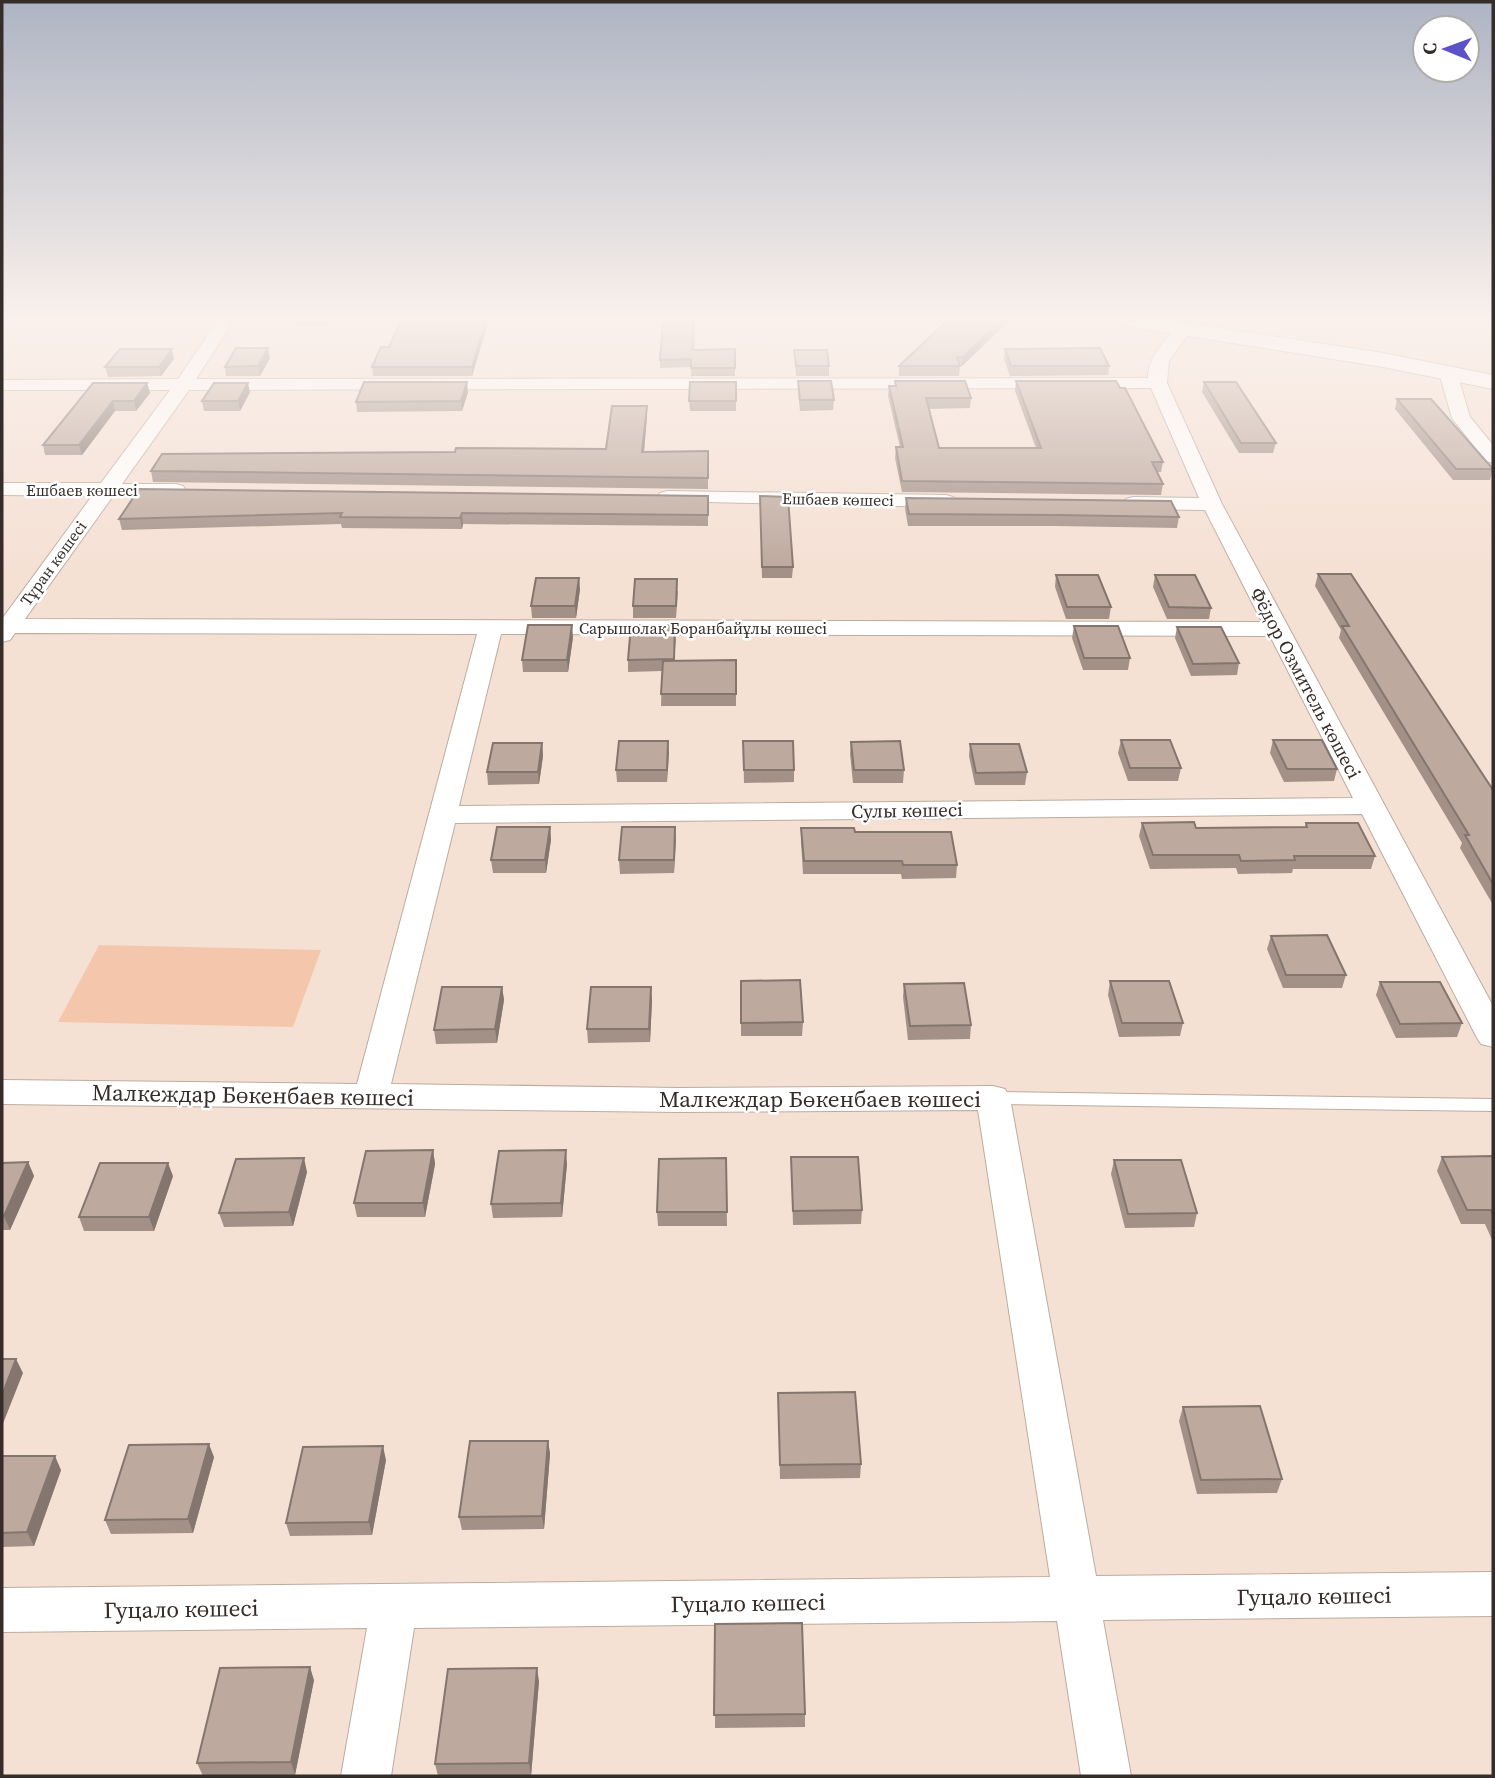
<svg xmlns="http://www.w3.org/2000/svg" width="1495" height="1778" font-family="'Source Serif 4',serif">
  <style>
    .green { fill: #f4c7ac }
    .lines { fill: none; stroke-linecap: round; stroke-linejoin: round }
    .lane-casing { stroke: #beab9f; stroke-width: 2 }
    .street-casing { stroke: #beab9f; stroke-width: 2 }
    .highway-casing { stroke: #beab9f; stroke-width: 2 }
    .lane { fill: #fff; fill-rule: evenodd }
    .street { fill: #fff; fill-rule: evenodd }
    .highway { fill: #fff; fill-rule: evenodd }
    .wall { fill: #a39188 }
    .shaded-wall { fill: #84766f }
    .building { fill: #bda99e; stroke: #84766f; stroke-width: 2 }
    .labels { text-anchor: middle; dominant-baseline: central; stroke-width: 5; stroke-linejoin: round; paint-order: stroke }
    .far-street-label { font-size: 16px; fill: #352d29; stroke: #fff }
    .street-label { font-size: 19px; fill: #352d29; stroke: #fff }
    .near-street-label { font-size: 23px; fill: #352d29; stroke: #fff }
  </style>
  <rect width="100%" height="100%" fill="#f5e0d4"/>
  <path class="green" d="M99,945L321,950L293,1027L58,1022Z"/>
  <g class="lines">
    <defs>
      <path id="lane" d="M993,1092L1493,1099V1111L993,1104L987,1102L985,1098L987,1094Z"/>
      <g id="street">
        <path d="M218,320H234L196,379L1148,378C1148,356 1165,341 1178,325H1190L1192,329L1169,361L1167,383L1222,504L1493,1006V1047L1481,1044L1476,1036L1362,814L455,823L391,1084L679,1088L993,1086L1005,1089L1010,1098L1096,1576L1493,1572V1616L1103,1620L1131,1776H1081L1057,1621L414,1628L391,1776H341L367,1628L2,1632V1588L1050,1577L978,1110L679,1112L2,1104V1080L357,1084L477,634L15,633L10,640L2,642V619L92,496L2,495V483H101L170,390H2V380L178,379ZM1151,388L1199,498L1133,497L1126,499L1123,503L1126,507L1133,509L1205,510L1262,622L25,619L113,496L183,494L186,490L183,486L176,484H122L189,390ZM501,634L1270,636L1353,798L459,806Z"/>
        <path d="M1448,368L1457,373L1470,417L1493,445V463L1486,461L1452,418L1439,373Z"/>
        <path d="M667,491L946,495L953,497L956,501L953,505L946,507L660,501L657,497L660,493Z"/>
      </g>
      <path id="highway" d="M1114,320H1167L1383,353L1493,375V389L1383,367L1125,326L1117,325Z"/>
    </defs>
    <use href="#lane" class="lane-casing"/>
    <use href="#street" class="street-casing"/>
    <use href="#highway" class="highway-casing"/>
    <use href="#lane" class="lane"/>
    <use href="#street" class="street"/>
    <use href="#highway" class="highway"/>
  </g>
  <g class="wall">
    <path d="M296,320H329L326,325H297Z"/>
    <path d="M489,320L472,376H373L372,367L389,347Z"/>
    <path d="M948,320H1008V322L962,366H960L959,376H899V366Z"/>
    <path d="M735,349V376H691V367L660,368V360L693,350Z"/>
    <path d="M1005,349L1109,366L1108,375L1010,376L1004,359Z"/>
    <path d="M794,350L829,366V376H796Z"/>
    <path d="M270,358L260,376H226L225,367Z"/>
    <path d="M174,359L161,376L108,377L105,367Z"/>
    <path d="M798,381L834,400L833,410L800,411L798,391Z"/>
    <path d="M895,381L971,398L970,408L929,409L939,448H1036L1015,391L1016,381L1163,462L1161,472H1157L1163,484L1161,495L902,492L895,458L896,447H900L888,396L889,386H895Z"/>
    <path d="M736,382V411H690L689,401Z"/>
    <path d="M1204,382L1276,443L1273,453H1239L1202,392Z"/>
    <path d="M93,383H147L150,393L136,411H115L82,455H45L43,445Z"/>
    <path d="M250,392L240,411H204L202,401Z"/>
    <path d="M468,392L462,411L357,412L356,402Z"/>
    <path d="M1397,399L1493,469L1490,480H1453L1395,409Z"/>
    <path d="M647,416L644,452L708,451V489L153,482L151,471L455,452L606,449Z"/>
    <path d="M708,496V526L463,524L462,529L342,528L341,524L122,530L119,519Z"/>
    <path d="M906,498L1179,517L1177,528L1056,526H908L905,509Z"/>
    <path d="M760,507L793,567L792,578H762Z"/>
    <path d="M1318,574L1493,790V905L1460,848L1462,843L1339,638L1341,630L1315,586Z"/>
    <path d="M1056,575L1111,607L1109,619H1066L1055,587Z"/>
    <path d="M1155,575L1211,608L1209,619H1167L1153,587Z"/>
    <path d="M580,589L576,618H532L531,606Z"/>
    <path d="M678,591L676,618H633V606Z"/>
    <path d="M1074,626L1130,658L1128,670H1083L1072,638Z"/>
    <path d="M1177,627L1239,663L1237,675L1191,676L1175,638Z"/>
    <path d="M573,637L568,672H523L522,660Z"/>
    <path d="M676,637L674,661L736,660V706H661L662,671L628,672V660Z"/>
    <path d="M1121,740L1181,768L1178,781H1128L1118,753Z"/>
    <path d="M1273,740L1337,769L1334,781L1284,782L1270,753Z"/>
    <path d="M668,741L667,782H617L616,770Z"/>
    <path d="M743,741L794,770V782L744,783Z"/>
    <path d="M851,742L904,770L903,783H853L850,754Z"/>
    <path d="M542,743L543,756L539,784L488,785L487,772Z"/>
    <path d="M970,744L1027,772L1025,785H975L969,756Z"/>
    <path d="M1142,823L1196,828L1305,827L1306,823L1375,856L1371,869H1293L1292,873L1238,874L1236,868L1150,869L1139,836Z"/>
    <path d="M550,827L551,840L546,873H493L491,860Z"/>
    <path d="M675,827L674,873L620,874L619,860Z"/>
    <path d="M801,828L855,832L957,865L956,878L902,879L901,874H803L801,841Z"/>
    <path d="M1271,936L1346,975L1342,988H1283L1267,949Z"/>
    <path d="M741,981L803,1022L802,1036H741Z"/>
    <path d="M1110,981L1183,1023L1180,1036L1119,1037L1108,995Z"/>
    <path d="M1380,982L1462,1023L1457,1037L1396,1038L1376,995Z"/>
    <path d="M904,984L971,1025L970,1039L908,1040L903,997Z"/>
    <path d="M502,987L504,1000L497,1043L436,1044L434,1030Z"/>
    <path d="M652,1000L650,1042L588,1043L587,1029Z"/>
    <path d="M433,1150L435,1164L425,1217H357L354,1203Z"/>
    <path d="M1493,1156V1242L1485,1224H1461L1437,1171L1442,1157Z"/>
    <path d="M791,1157L862,1210L861,1224L793,1225Z"/>
    <path d="M726,1158L727,1226H658L657,1212Z"/>
    <path d="M1114,1160L1197,1213L1194,1227L1125,1228L1111,1174Z"/>
    <path d="M28,1162L34,1176L10,1230H2V1163Z"/>
    <path d="M567,1164L562,1217L493,1218L491,1204Z"/>
    <path d="M307,1172L293,1226L224,1227L219,1213Z"/>
    <path d="M173,1176L154,1231H84L79,1217Z"/>
    <path d="M778,1393L861,1464L860,1478L780,1479Z"/>
    <path d="M1183,1407L1282,1479L1277,1493L1197,1494L1179,1421Z"/>
    <path d="M548,1441L550,1454L544,1529L462,1530L459,1517Z"/>
    <path d="M2,1456L61,1470L34,1546L2,1547Z"/>
    <path d="M214,1457L193,1533L111,1534L105,1520Z"/>
    <path d="M386,1460L372,1535L290,1536L286,1523Z"/>
    <path d="M715,1624L805,1714V1727L715,1728Z"/>
    <path d="M314,1680L295,1775L203,1776L197,1763Z"/>
    <path d="M539,1681L531,1776H438L435,1764Z"/>
  </g>
  <g class="shaded-wall">
    <path d="M486,320H489L472,376V367Z"/>
    <path d="M1001,320H1008V322L962,366L963,357Z"/>
    <path d="M268,348L270,358L260,376L258,366Z"/>
    <path d="M172,349L174,359L161,376L159,367Z"/>
    <path d="M467,382L468,392L462,411L461,401Z"/>
    <path d="M147,383L150,393L136,411L134,401Z"/>
    <path d="M248,383L250,392L240,411L238,401Z"/>
    <path d="M113,401L115,411L82,455L79,445Z"/>
    <path d="M647,406V416L643,462L642,452Z"/>
    <path d="M462,513L463,524L462,529L460,518Z"/>
    <path d="M579,578L580,589L576,618L575,606Z"/>
    <path d="M572,625L573,637L568,672L567,660Z"/>
    <path d="M668,741L669,753L667,782V770Z"/>
    <path d="M542,743L543,756L539,784L538,772Z"/>
    <path d="M550,827L551,840L546,873L545,860Z"/>
    <path d="M675,827L676,840L674,873V860Z"/>
    <path d="M502,987L504,1000L497,1043L495,1029Z"/>
    <path d="M651,987L652,1000L650,1042L649,1029Z"/>
    <path d="M433,1150L435,1164L425,1217L423,1203Z"/>
    <path d="M566,1150L567,1164L562,1217L561,1203Z"/>
    <path d="M304,1158L307,1172L293,1226L289,1212Z"/>
    <path d="M28,1162L34,1176L10,1230L4,1216Z"/>
    <path d="M168,1163L173,1176L154,1231L149,1217Z"/>
    <path d="M16,1359L23,1373L2,1426V1395Z"/>
    <path d="M548,1441L550,1454L544,1529L542,1516Z"/>
    <path d="M209,1444L214,1457L193,1533L188,1519Z"/>
    <path d="M383,1446L386,1460L372,1535L369,1522Z"/>
    <path d="M55,1456L61,1470L34,1546L27,1532Z"/>
    <path d="M310,1667L314,1680L295,1775L291,1762Z"/>
    <path d="M537,1668L539,1681L531,1776L529,1763Z"/>
  </g>
  <g class="building">
    <path d="M401,320H486L472,367H372L381,347H389Z"/>
    <path d="M663,320H694L693,350L735,349V368H691V359L660,360Z"/>
    <path d="M948,320H1001L963,357H957L960,366H899Z"/>
    <path d="M236,348H268L258,366L225,367Z"/>
    <path d="M1100,348L1109,366H1011L1005,349Z"/>
    <path d="M120,349H172L159,367H105Z"/>
    <path d="M794,350H827L829,366H796Z"/>
    <path d="M798,381H831L834,400H800Z"/>
    <path d="M895,381H965L971,398H926L939,448H1041L1016,381H1116L1120,388H1125L1163,462H1152L1163,484L902,481L896,447H903L889,386H896Z"/>
    <path d="M364,382H467L461,401L356,402Z"/>
    <path d="M690,382H736V401H689Z"/>
    <path d="M1204,382H1236L1276,443H1241Z"/>
    <path d="M93,383H147L134,401H113L79,445H43Z"/>
    <path d="M214,383H248L238,401H202Z"/>
    <path d="M1397,399H1431L1493,469H1456Z"/>
    <path d="M612,406H647L642,452L708,451V478L151,471L162,454L455,452L456,448L606,449Z"/>
    <path d="M139,489L708,496V515L462,513L460,518L340,517L342,513L119,519Z"/>
    <path d="M760,496L788,497L793,567H762Z"/>
    <path d="M906,498L1171,501L1179,517L1058,515L909,514Z"/>
    <path d="M1318,574H1351L1493,790V884L1465,835H1469L1342,626H1349Z"/>
    <path d="M1056,575H1098L1111,607H1067Z"/>
    <path d="M1155,575H1195L1211,608L1169,607Z"/>
    <path d="M536,578H579L575,606H531Z"/>
    <path d="M635,579H677L676,606H633Z"/>
    <path d="M528,625H572L567,660H522Z"/>
    <path d="M631,625H675L674,659L628,660Z"/>
    <path d="M1074,626H1118L1130,658H1084Z"/>
    <path d="M1177,627H1221L1239,663L1193,664Z"/>
    <path d="M736,660V694H661L663,661Z"/>
    <path d="M1121,740H1170L1181,768H1130Z"/>
    <path d="M1273,740H1322L1337,769H1287Z"/>
    <path d="M619,741H668L667,770H616Z"/>
    <path d="M743,741H793L794,770H744Z"/>
    <path d="M900,741L904,770H854L851,742Z"/>
    <path d="M493,743H542L538,772H487Z"/>
    <path d="M970,744H1019L1027,772L976,773Z"/>
    <path d="M1194,822L1196,828L1307,827L1306,823H1358L1375,856H1294L1295,860L1241,861L1239,855H1153L1142,823Z"/>
    <path d="M497,827H550L545,860H491Z"/>
    <path d="M622,827H675L674,860H619Z"/>
    <path d="M801,828H854L855,832H951L957,865H903L902,861H804Z"/>
    <path d="M1327,935L1346,975H1286L1271,936Z"/>
    <path d="M800,980L803,1022L741,1023V981Z"/>
    <path d="M1110,981H1169L1183,1023H1122Z"/>
    <path d="M1380,982H1440L1462,1023L1400,1024Z"/>
    <path d="M964,983L971,1025L910,1026L904,984Z"/>
    <path d="M442,987H502L495,1029L434,1030Z"/>
    <path d="M591,987H651L649,1029H587Z"/>
    <path d="M433,1150L423,1203H354L366,1151Z"/>
    <path d="M566,1150L561,1203L491,1204L499,1151Z"/>
    <path d="M1493,1156V1216L1491,1210H1467L1442,1157Z"/>
    <path d="M791,1157H858L862,1210L793,1211Z"/>
    <path d="M304,1158L289,1212L219,1213L236,1159Z"/>
    <path d="M726,1158L727,1212H657L659,1159Z"/>
    <path d="M1114,1160H1181L1197,1213L1128,1214Z"/>
    <path d="M28,1162L4,1216H2V1163Z"/>
    <path d="M100,1163H168L149,1217H79Z"/>
    <path d="M2,1359H16L2,1395Z"/>
    <path d="M855,1392L861,1464L780,1465L778,1393Z"/>
    <path d="M1260,1406L1282,1479L1201,1480L1183,1407Z"/>
    <path d="M470,1441H548L542,1516L459,1517Z"/>
    <path d="M209,1444L188,1519L105,1520L129,1445Z"/>
    <path d="M383,1446L369,1522L286,1523L303,1447Z"/>
    <path d="M2,1456H55L27,1532L2,1533Z"/>
    <path d="M802,1623L805,1714L714,1715L715,1624Z"/>
    <path d="M310,1667L291,1762L197,1763L220,1668Z"/>
    <path d="M537,1668L529,1763L435,1764L448,1669Z"/>
  </g>
  <linearGradient id="sky" x2="0" y2="1"><stop stop-color="#aeb4c3"/><stop offset="0.56" stop-color="#faf1ec"/><stop offset="1" stop-color="#faf1ec" stop-opacity="0"/></linearGradient>
  <rect width="1495" height="569" fill="url(#sky)"/>
  <g class="labels">
    <g class="far-street-label">
      <text x="82" y="490">Ешбаев көшесі</text>
      <text transform="translate(838 499) rotate(1)">Ешбаев көшесі</text>
      <text transform="translate(53 563) rotate(-54)">Тұран көшесі</text>
      <text x="703" y="628">Сарышолақ Боранбайұлы көшесі</text>
    </g>
    <g class="street-label">
      <text transform="translate(1306 683) rotate(62)">Фёдор Озмитель көшесі</text>
      <text transform="translate(907 810) rotate(-1)">Сулы көшесі</text>
    </g>
    <g class="near-street-label">
      <text transform="translate(253 1095) rotate(1)">Малкеждар Бөкенбаев көшесі</text>
      <text x="820" y="1099">Малкеждар Бөкенбаев көшесі</text>
      <text transform="translate(1314 1596) rotate(-1)">Гуцало көшесі</text>
      <text transform="translate(748 1603) rotate(-1)">Гуцало көшесі</text>
      <text transform="translate(181 1609) rotate(-1)">Гуцало көшесі</text>
    </g>
  </g>
  <rect width="1495" height="1778" fill="none" stroke="#352d29" stroke-width="7"/>
  <g transform="translate(1446 49) rotate(271)"><circle r="33" fill="#ffffff" stroke="#aeaba9" stroke-width="2"/>
  <path d="M0-5L12 26L0 18L-12 26Z" fill="#5d51c9"/>
  <text y="-10" font-size="19" font-weight="bold" text-anchor="middle" fill="#352d29">С</text>
  </g>
</svg>
